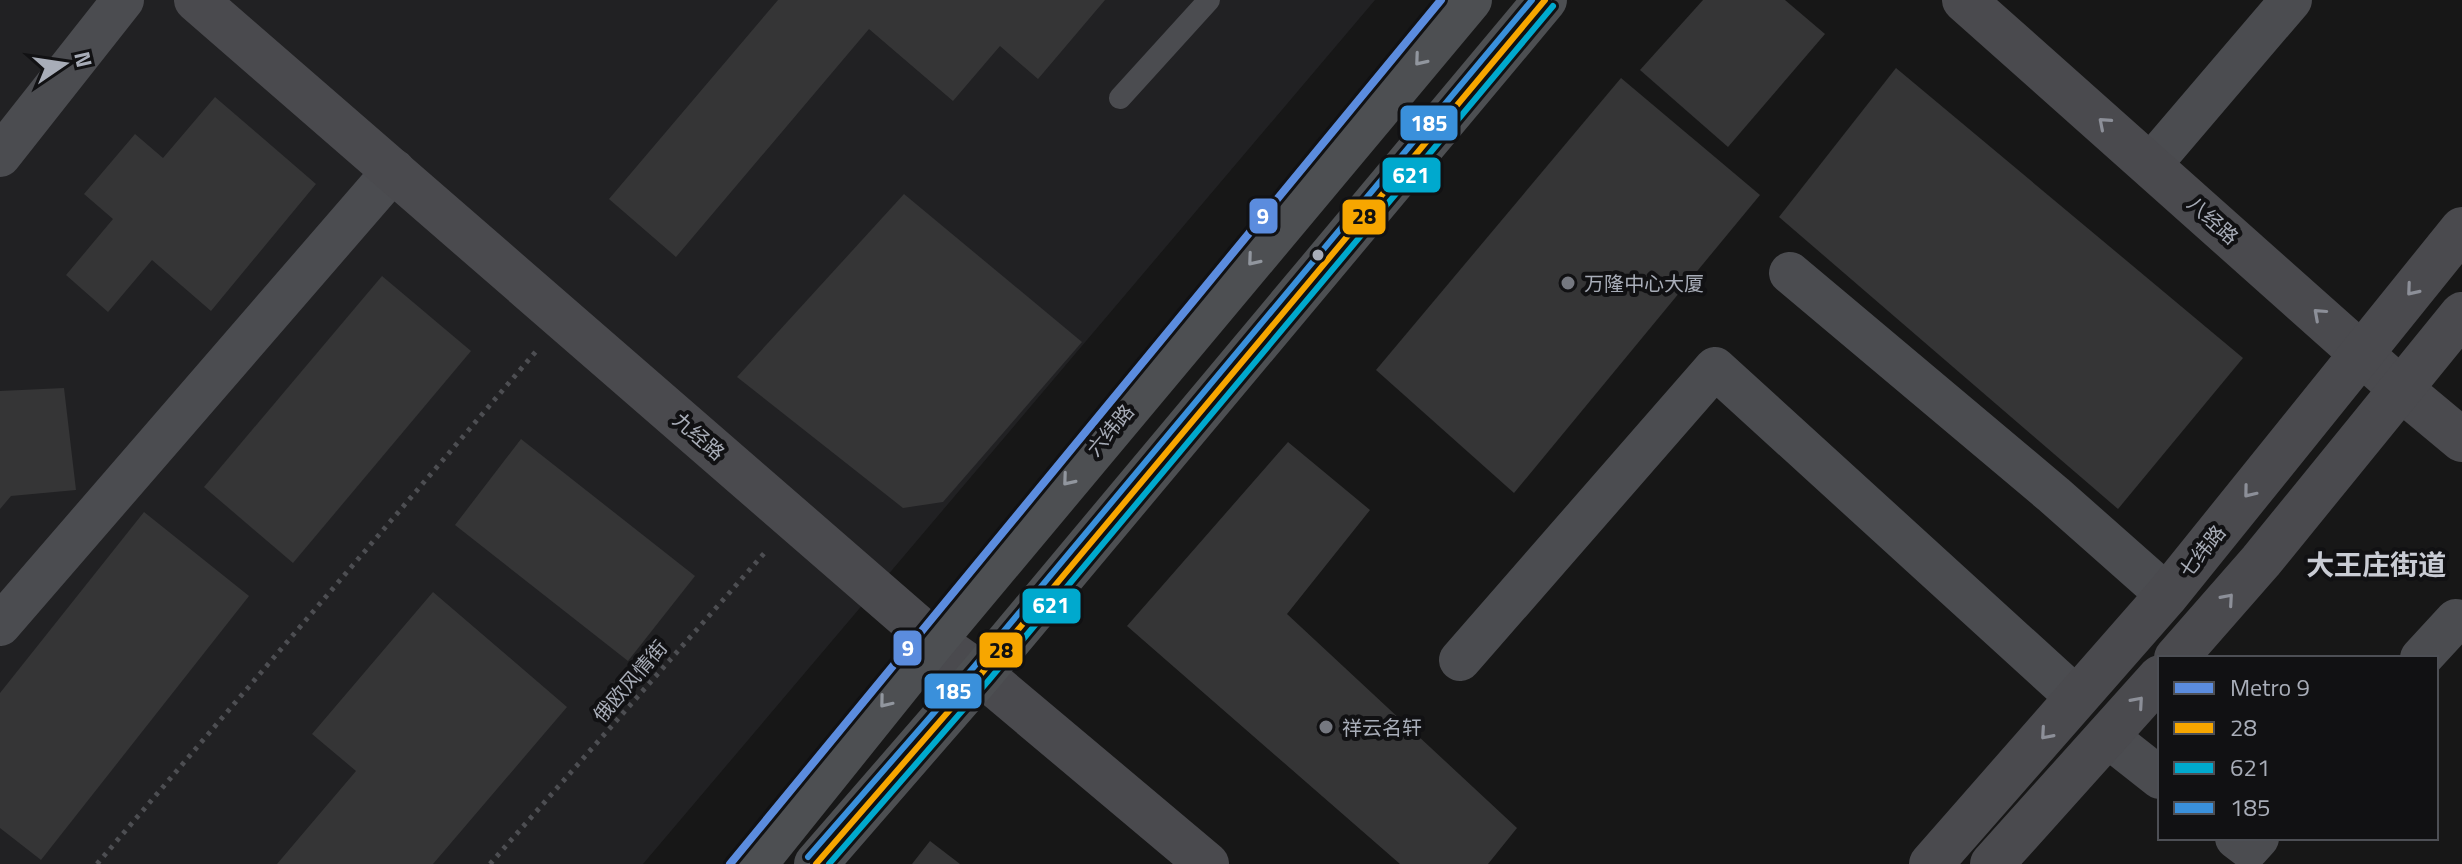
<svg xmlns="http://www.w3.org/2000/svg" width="2462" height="864" font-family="'Titillium Web','Noto Sans SC',sans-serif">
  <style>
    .built { fill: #212123 }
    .building { fill: #353536 }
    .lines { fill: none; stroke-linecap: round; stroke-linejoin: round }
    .path { stroke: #4d4e52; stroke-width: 5; stroke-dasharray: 4 6; stroke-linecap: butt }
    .lane { stroke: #4b4c50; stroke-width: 22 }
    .street { stroke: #4b4c50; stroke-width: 42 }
    .secondary { stroke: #4a4a4e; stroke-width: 44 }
    .primary { stroke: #4d4f52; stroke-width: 44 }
    .bus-1-casing { stroke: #111113; stroke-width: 12 }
    .bus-2-casing { stroke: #111113; stroke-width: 12 }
    .bus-3-casing { stroke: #111113; stroke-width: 12 }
    .bus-1 { stroke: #f7a600; stroke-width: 6 }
    .bus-2 { stroke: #00a9ce; stroke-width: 6 }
    .bus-3 { stroke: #3a90db; stroke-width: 6 }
    .metro-1-casing { stroke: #111113; stroke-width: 14 }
    .metro-1 { stroke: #5b8cde; stroke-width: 8 }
    .oneway { stroke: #91969e }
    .oneway2 { stroke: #8c8f98 }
    .bus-dot { fill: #a8adb8; stroke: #111113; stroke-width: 3 }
    .poi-dot { fill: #757880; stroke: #111113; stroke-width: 3 }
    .labels { text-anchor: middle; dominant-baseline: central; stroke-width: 8; stroke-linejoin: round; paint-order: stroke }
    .street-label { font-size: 20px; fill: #a8adb8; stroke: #111113 }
    .poi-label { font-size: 20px; fill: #a8adb8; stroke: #111113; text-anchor: start }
    .district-label { font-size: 28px; font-weight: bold; fill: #c9ccd4; stroke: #111113 }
    .line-badge { stroke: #111113; stroke-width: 3 }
    .badge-label { font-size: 22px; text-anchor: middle; font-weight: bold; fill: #fff }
    .pale-badge-label { font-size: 22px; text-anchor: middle; font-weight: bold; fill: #111 }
  </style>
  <rect width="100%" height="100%" fill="#171717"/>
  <path class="built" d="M0,0H1375L643,864H0Z"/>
  <g class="building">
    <path d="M778,0H1105L1038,79L1000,46L953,101L869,29L676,257L609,199Z"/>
    <path d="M1703,0H1785L1825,34L1728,147L1640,70Z"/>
    <path d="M1896,68L2243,358L2118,509L1779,217Z"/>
    <path d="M1621,78L1760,195L1514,493L1376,370Z"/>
    <path d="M215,97L316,184L211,311L152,260L108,312L66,275L113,219L84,194L135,134L163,158Z"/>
    <path d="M904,194L1082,342L943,502L903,508L737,377Z"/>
    <path d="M382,276L471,351L293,563L204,487Z"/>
    <path d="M64,388L76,490L11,496L0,509V391Z"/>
    <path d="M521,439L695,576L628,661L455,525Z"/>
    <path d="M1288,442L1370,510L1287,614L1517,828L1488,864H1400L1127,626Z"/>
    <path d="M144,512L249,596L41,860L0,828V693Z"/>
    <path d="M433,592L567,707L433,864H277L356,771L312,734Z"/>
    <path d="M930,841L960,864H912Z"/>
  </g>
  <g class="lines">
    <g class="path">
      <path d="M97,864L538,349"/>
      <path d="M490,864L767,550"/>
    </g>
    <path class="lane" d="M1120,98L1209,0"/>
    <g class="street">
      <path d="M0,156L123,0"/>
      <path d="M2151,164L2291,0"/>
      <path d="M1790,273L2054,495L2167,595"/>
      <path d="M0,625L394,170"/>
      <path d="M2421,658L2456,620"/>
      <path d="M1460,660L1715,368L2077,698"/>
      <path d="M2108,737L2160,778"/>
      <path d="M2236,838L2249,848L2258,838"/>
    </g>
    <g class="secondary">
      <path d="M196,0L934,641L981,674L1207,864"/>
      <path d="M1964,0L2402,390L2462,440"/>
      <path d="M2176,658L2261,561L2462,314"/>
      <path d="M1931,864L2167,595L2462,229"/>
      <path d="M1992,864L2160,677"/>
    </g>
    <g class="primary">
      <path d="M755,864L934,641L1470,0"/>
      <path d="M816,864L981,674L1545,0"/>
    </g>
    <defs>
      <path id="bus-1" d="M816,864L981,674L1545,0"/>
      <path id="bus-2" d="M829,864L989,680L1553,6"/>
      <path id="bus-3" d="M808,857L973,668L1532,0"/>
    </defs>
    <use href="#bus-1" class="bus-1-casing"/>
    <use href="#bus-2" class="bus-2-casing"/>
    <use href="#bus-3" class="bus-3-casing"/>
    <use href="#bus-1" class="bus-1"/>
    <use href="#bus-2" class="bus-2"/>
    <use href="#bus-3" class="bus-3"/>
    <defs>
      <path id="metro-1" d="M730,864L1441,0"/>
    </defs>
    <use href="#metro-1" class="metro-1-casing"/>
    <use href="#metro-1" class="metro-1"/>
  </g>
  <defs><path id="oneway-chevron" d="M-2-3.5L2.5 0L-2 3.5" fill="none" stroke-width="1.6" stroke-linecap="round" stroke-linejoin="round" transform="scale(2)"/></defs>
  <g class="oneway">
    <use href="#oneway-chevron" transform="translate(1420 60) rotate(130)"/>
    <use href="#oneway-chevron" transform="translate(1253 260) rotate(130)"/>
    <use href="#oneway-chevron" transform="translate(1068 480) rotate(130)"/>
    <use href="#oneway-chevron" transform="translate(885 702) rotate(129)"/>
  </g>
  <g class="oneway2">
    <use href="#oneway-chevron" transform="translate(2104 123) rotate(-139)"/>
    <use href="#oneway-chevron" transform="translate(2412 290) rotate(130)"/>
    <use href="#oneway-chevron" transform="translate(2319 314) rotate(-138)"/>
    <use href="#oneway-chevron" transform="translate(2249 492) rotate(129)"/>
    <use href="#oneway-chevron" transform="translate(2228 599) rotate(-49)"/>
    <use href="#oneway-chevron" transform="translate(2138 702) rotate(-49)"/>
    <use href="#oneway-chevron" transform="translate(2046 734) rotate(131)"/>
  </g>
  <circle class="bus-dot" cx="1318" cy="255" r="7"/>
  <g class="poi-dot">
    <circle cx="1568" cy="283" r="8"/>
    <circle cx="1326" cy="727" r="8"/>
  </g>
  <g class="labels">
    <g class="street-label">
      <text transform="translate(2213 220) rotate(42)">八经路</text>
      <text transform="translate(1110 430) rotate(-50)">六纬路</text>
      <text transform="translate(699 436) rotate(41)">九经路</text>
      <text transform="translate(2202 551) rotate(-51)">七纬路</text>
      <text transform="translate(630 681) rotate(-49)">俄欧风情街</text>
    </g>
    <g class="poi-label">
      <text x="1584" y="283">万隆中心大厦</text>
      <text x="1342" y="727">祥云名轩</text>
    </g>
    <g class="district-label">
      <text x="2376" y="564">大王庄街道</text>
    </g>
  </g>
  <g class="line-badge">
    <rect x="1399" y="104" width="60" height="38" rx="8" fill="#3a90db"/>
    <rect x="1381" y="156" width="61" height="38" rx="8" fill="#00a9ce"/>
    <rect x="1248" y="197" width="31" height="38" rx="8" fill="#5b8cde"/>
    <rect x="1341" y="198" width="46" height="38" rx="8" fill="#f7a600"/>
    <rect x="1021" y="587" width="61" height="38" rx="8" fill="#00a9ce"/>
    <rect x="892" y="629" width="31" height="38" rx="8" fill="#5b8cde"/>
    <rect x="978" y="631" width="46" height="38" rx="8" fill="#f7a600"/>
    <rect x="923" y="672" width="60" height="38" rx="8" fill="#3a90db"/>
  </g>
  <g class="badge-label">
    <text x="1429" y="131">185</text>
    <text x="1411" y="183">621</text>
    <text x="1263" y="224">9</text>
    <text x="1051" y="613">621</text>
    <text x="908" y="656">9</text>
    <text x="953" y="699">185</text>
  </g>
  <g class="pale-badge-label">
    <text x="1364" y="224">28</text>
    <text x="1001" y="658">28</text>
  </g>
  <rect x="2158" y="656" width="280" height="184" fill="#111113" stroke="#4d4f55" stroke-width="2"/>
  <rect x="2174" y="682" width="40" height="12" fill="#5b8cde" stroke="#4d4f55" stroke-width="2"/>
  <text x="2230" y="696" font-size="24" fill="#a8adb8">Metro 9</text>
  <rect x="2174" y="722" width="40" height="12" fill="#f7a600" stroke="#4d4f55" stroke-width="2"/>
  <text x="2230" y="736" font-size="24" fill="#a8adb8">28</text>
  <rect x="2174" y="762" width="40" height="12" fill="#00a9ce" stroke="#4d4f55" stroke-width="2"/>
  <text x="2230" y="776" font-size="24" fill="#a8adb8">621</text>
  <rect x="2174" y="802" width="40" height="12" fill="#3a90db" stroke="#4d4f55" stroke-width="2"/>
  <text x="2230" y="816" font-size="24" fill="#a8adb8">185</text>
  <g transform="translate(64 64) rotate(77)" stroke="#111113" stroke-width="6" paint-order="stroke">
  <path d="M0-6L14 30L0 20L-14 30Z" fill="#a8adb8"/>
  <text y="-12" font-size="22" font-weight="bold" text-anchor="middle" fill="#a8adb8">N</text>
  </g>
</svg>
